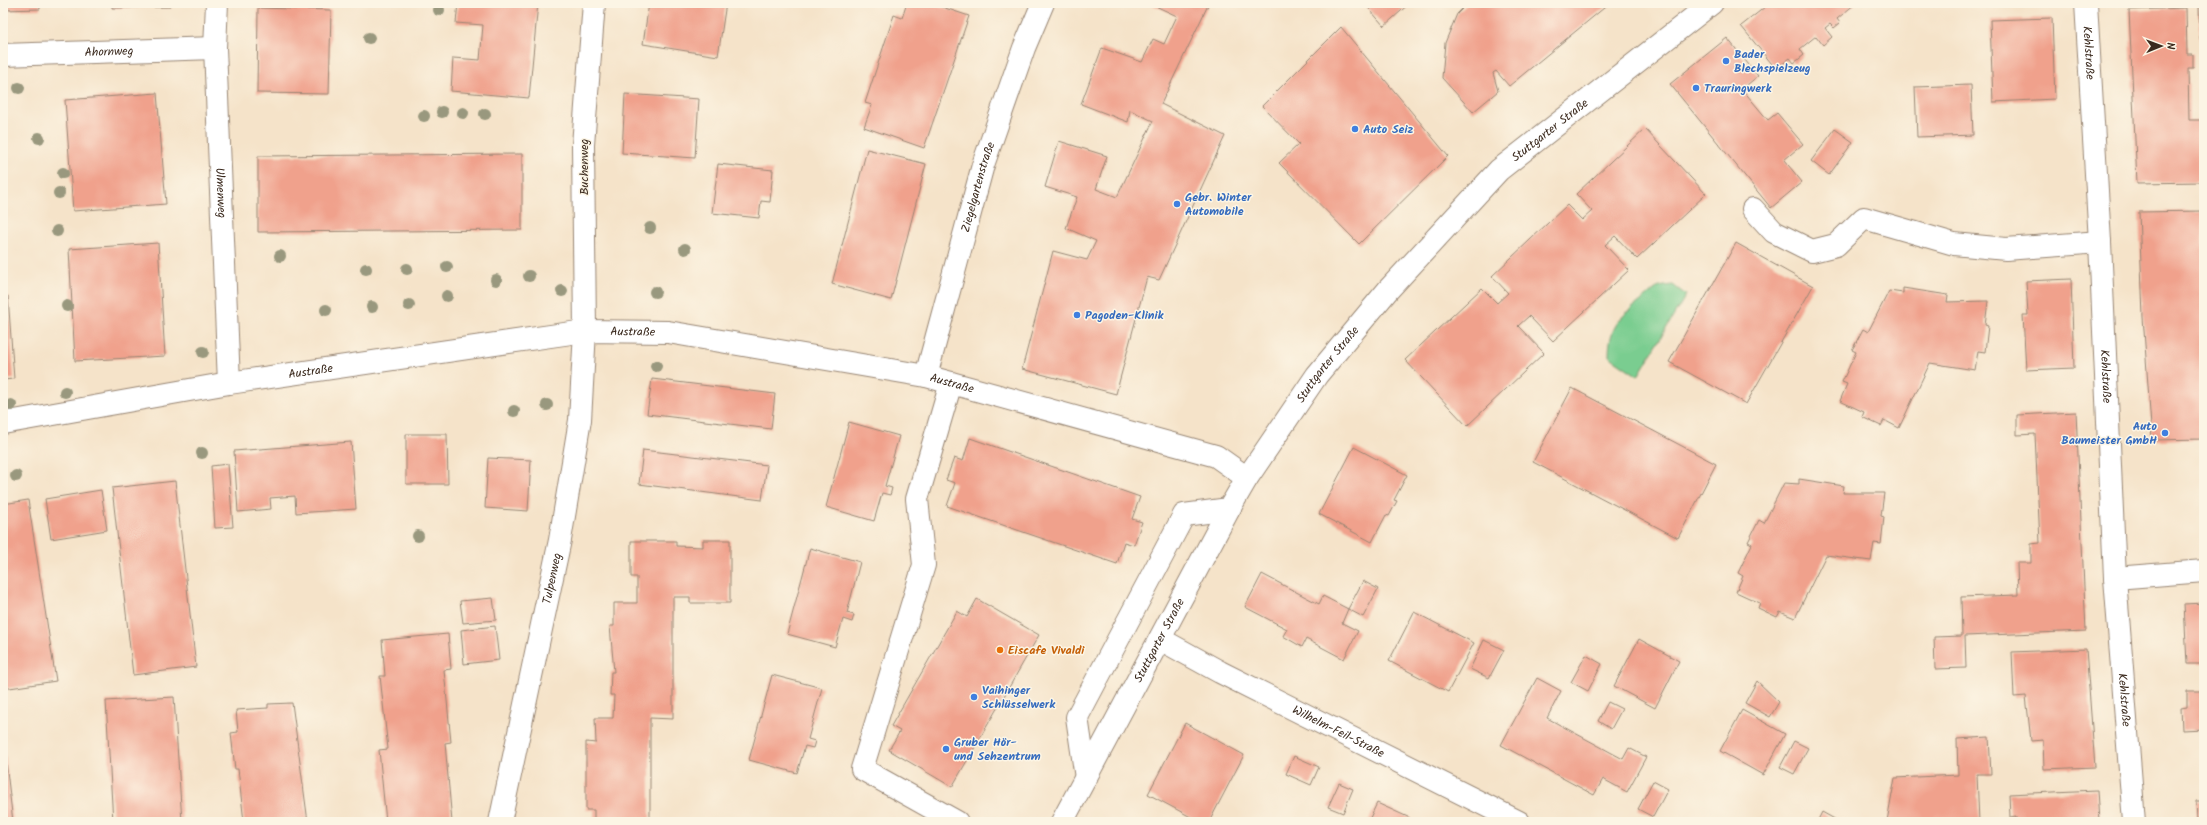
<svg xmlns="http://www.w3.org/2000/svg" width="2207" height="825" font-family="Kalam,sans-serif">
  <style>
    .green { fill: #7acd90; stroke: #5a7c57 }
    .building { fill: #f0a18c }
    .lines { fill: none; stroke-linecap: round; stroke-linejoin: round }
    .service-casing { stroke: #988674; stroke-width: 24 }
    .minor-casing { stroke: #988674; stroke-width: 24 }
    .service { stroke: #fff; stroke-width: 22 }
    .minor { stroke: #fff; stroke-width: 22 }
    .tree { fill: #99987e }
    .shop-dot { fill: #3f7fe0; stroke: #fcf5e5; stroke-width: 1.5 }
    .food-dot { fill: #e8710a; stroke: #fcf5e5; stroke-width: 1.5 }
    .labels { text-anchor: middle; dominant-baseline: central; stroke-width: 3; stroke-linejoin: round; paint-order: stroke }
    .street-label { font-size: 12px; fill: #3b2a1e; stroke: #fcf5e5 }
    .shop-label { font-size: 12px; font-weight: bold; fill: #366cbe; stroke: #fcf5e5; text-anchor: start }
    .food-label { font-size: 12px; font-weight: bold; fill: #c56008; stroke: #fcf5e5; text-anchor: start }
  </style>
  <rect width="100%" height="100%" fill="#fcf5e5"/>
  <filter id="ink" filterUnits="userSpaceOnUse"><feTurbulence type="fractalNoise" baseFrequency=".025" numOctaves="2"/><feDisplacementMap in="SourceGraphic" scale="8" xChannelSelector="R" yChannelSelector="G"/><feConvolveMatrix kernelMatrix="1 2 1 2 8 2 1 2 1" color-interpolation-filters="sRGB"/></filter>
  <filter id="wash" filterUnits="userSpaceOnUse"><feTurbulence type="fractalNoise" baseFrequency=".012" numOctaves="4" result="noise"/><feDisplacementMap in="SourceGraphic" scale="16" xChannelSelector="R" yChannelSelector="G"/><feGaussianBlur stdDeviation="0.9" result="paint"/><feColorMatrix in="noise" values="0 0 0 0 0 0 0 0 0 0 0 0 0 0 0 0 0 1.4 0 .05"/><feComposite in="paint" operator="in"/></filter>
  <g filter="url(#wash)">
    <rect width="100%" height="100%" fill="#f5e3c9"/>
    <path class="green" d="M1673,285L1686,295L1638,376L1609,356C1609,327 1619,318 1641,301C1657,289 1652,287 1673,285Z"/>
    <g id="blocks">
      <g class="building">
        <path d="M3,3H40V9L3,10Z"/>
        <path d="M112,3H170V7L112,8Z"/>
        <path d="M458,3H538L529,98L451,91L453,58L480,60L483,25L456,23Z"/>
        <path d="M649,3H726L718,56L643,44Z"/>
        <path d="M907,3H930L969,16L924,148L864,127L872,105L865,103L894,15L902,18Z"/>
        <path d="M1149,3H1209L1161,104L1225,136L1159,280L1147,277L1116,394L1022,369L1053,251L1087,260L1096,241L1066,228L1077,197L1045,187L1059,141L1107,156L1096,189L1117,197L1153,121L1130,110L1128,122L1081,104L1102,48L1142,62L1153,39L1164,44L1177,16Z"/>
        <path d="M1364,3H1410L1384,26Z"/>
        <path d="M1468,3H1610L1509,86L1496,71L1493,73L1498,91L1473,112L1442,78L1445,43L1457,14Z"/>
        <path d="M1770,3H1856L1837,19L1840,23L1834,28L1830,24L1825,28L1832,37L1823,45L1816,36L1800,49L1804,55L1794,63L1790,58L1776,69L1741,26Z"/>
        <path d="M2199,7H2204V39H2200Z"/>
        <path d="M258,8L331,10L329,94L257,93Z"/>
        <path d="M2186,8L2187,54H2193V68H2188L2189,120H2204V182L2137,183L2129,10Z"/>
        <path d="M2052,18L2055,99L1993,102L1990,20Z"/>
        <path d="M1341,27L1448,156L1359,244L1279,163L1299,144L1262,106Z"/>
        <path d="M1727,38L1758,76L1742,89L1768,120L1777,113L1803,144L1784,160L1802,182L1771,208L1670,84Z"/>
        <path d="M1971,85L1973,135L1917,137L1915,87Z"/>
        <path d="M157,93L166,204L73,211L65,100Z"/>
        <path d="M625,94L699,99L695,158L622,153Z"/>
        <path d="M1645,129L1706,194L1637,259L1615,236L1605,245L1629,270L1553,341L1529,316L1518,326L1544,353L1467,426L1405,360L1482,288L1497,303L1508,293L1492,276L1567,205L1582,220L1592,211L1576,194Z"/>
        <path d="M1835,129L1853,142L1829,175L1811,161Z"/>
        <path d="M867,149L926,164L891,300L832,284Z"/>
        <path d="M522,154V230L258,232V156Z"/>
        <path d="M718,164L773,170L770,202L761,201L759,218L712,213Z"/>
        <path d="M2202,211L2204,248V439L2152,440L2143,317L2139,212Z"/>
        <path d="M158,243L165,356L75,361L69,249Z"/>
        <path d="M1736,243L1813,286L1746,404L1669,362Z"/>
        <path d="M2071,279L2074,368L2026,370L2023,315H2028L2026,281Z"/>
        <path d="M1903,288L1948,295L1947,302L1988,301L1985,325L1988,326L1985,352L1978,351L1975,370L1930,363L1899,428L1884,420L1881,426L1862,417L1864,412L1840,401L1847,384L1842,382L1856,352L1852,350L1863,329L1868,332L1889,291L1903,293Z"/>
        <path d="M8,296L14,379L3,380V297Z"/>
        <path d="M652,379L775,394L771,429L647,414Z"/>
        <path d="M1572,388L1716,464L1678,538L1533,462Z"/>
        <path d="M2076,412L2086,631L1965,636L1966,668L1935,669L1934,637L1962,636L1961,597L2018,595L2017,563H2031V544L2040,543L2035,434L2017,435V415Z"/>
        <path d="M849,422L899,436L885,486L892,488L891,492L890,495L882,493L874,521L826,507Z"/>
        <path d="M406,434H447L448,484H406Z"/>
        <path d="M970,438L1140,497L1132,519L1142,522L1134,545L1124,542L1117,564L947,506L955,483L946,480L954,458L963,461Z"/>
        <path d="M351,442L356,509L296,513L295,496L270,498L271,509L238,512L234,451Z"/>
        <path d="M1354,447L1407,475L1394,500L1397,501L1389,516L1386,515L1372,542L1319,514Z"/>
        <path d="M643,450L767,465L762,500L639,484Z"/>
        <path d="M488,458L531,460L528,511L485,508Z"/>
        <path d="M228,464L233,527L215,528L211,466Z"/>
        <path d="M1799,479L1844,486L1843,493H1884L1881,516L1884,517L1881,544L1874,543L1871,561L1826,555L1795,618L1780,612L1777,617L1758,608L1760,603L1736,592L1743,576L1738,573L1752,544L1748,542L1759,520L1764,523L1784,483L1799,484Z"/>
        <path d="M175,481L196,667L133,675L112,488Z"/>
        <path d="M101,490L107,530L51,539L45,499Z"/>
        <path d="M28,500L56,681L3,689V504Z"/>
        <path d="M703,540H730V603H690V597H673V719L650,718V822H594V810H586V742L596,743L595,718H613L614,695H610L611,672H614L610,626H614V603H637V577H631V541H676V546L703,547Z"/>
        <path d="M810,548L860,562L847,613L854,615L852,622L843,619L835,647L787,634Z"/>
        <path d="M1262,574L1319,604L1323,596L1348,609L1342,623L1358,631L1344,659L1306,639L1302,647L1283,636L1287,629L1245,607Z"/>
        <path d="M1363,581L1378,589L1363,617L1348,609Z"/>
        <path d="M493,598L496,620L463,623L460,601Z"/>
        <path d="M977,599L1039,635L952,787L889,750L900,731L891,726L957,611L967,617Z"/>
        <path d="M2204,603V664H2187L2184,604Z"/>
        <path d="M1414,612L1474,643L1448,692L1389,661Z"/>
        <path d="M495,626L499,660L464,664L461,630Z"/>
        <path d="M448,634L451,669L444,670L451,742L445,743L452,822H386L379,750L388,749L380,676H385L382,640Z"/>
        <path d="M1639,639L1679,661L1655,708L1614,686Z"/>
        <path d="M1484,640L1504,650L1489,678L1470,669Z"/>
        <path d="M2086,649L2095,767L2044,769L2043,740L2031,741L2026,696L2014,697L2012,652Z"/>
        <path d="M1586,655L1602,664L1588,691L1571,682Z"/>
        <path d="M772,675L822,688L808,739L815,741L813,748L805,746L797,773L749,760Z"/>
        <path d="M1537,678L1561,691L1547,718L1623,759L1629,748L1646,757L1627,792L1603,779L1594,795L1501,745Z"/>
        <path d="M1757,681L1779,702L1770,717L1745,703Z"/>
        <path d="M2187,691H2204V729L2182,730L2181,708L2187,707Z"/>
        <path d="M174,697L182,822H113L106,701Z"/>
        <path d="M1608,702L1622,709L1611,729L1598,721Z"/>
        <path d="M292,703L308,822H244L238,769H235L231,733L238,732L236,710L268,708V704Z"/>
        <path d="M1742,710L1785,734L1763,775L1720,751Z"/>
        <path d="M1185,723L1244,755L1209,822H1200L1148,794Z"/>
        <path d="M1989,737L1991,774H1977L1979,822H1887L1895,778L1958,775L1957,739Z"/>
        <path d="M1794,741L1808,748L1794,774L1780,767Z"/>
        <path d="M3,745H4L13,822H3Z"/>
        <path d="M1294,756L1319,767L1311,785L1286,774Z"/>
        <path d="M1653,781L1668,789L1653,817L1638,809Z"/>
        <path d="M1339,783L1353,789L1343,813L1328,807Z"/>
        <path d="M2097,790L2099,822H2016V816L2010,817L2009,794Z"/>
        <path d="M2196,801H2204V821H2197Z"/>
        <path d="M1377,803L1410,818L1408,822H1368Z"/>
        <path d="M1822,812L1840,822H1817Z"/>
        <path d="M893,818L900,822H890Z"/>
      </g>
    </g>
  </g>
  <g filter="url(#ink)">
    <use href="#blocks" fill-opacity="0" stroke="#988674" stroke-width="1"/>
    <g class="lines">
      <defs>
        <g id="service">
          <path d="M951,383L917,499L924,565L862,769L957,822"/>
          <path d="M1086,778L1077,717L1184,515L1229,509"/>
        </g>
        <g id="minor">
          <path id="s1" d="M217,3L215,48L229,383"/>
          <path id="s2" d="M2086,3L2100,242L2115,578L2134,822"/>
          <path id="s3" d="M3,55L215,48"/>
          <path d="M1753,209L1774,232L1812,251L1836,245L1864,218L1954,244L2006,249L2100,242"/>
          <path id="s4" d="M926,376L983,165L1024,48L1043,3"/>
          <path id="s5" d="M3,423L229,383L585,331L668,332L926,376L1216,456L1247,478"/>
          <path d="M2115,578L2204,571"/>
          <path id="s6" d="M1160,639L1220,672L1519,822"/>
          <path id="s7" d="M500,822L560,540L580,420L585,331L583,145L594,3"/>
          <path id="s8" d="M1062,822L1229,509L1247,478L1317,375L1388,290L1499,170L1712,3"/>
        </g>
      </defs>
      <use href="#service" class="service-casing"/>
      <use href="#minor" class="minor-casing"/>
      <use href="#service" class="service"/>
      <use href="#minor" class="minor"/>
    </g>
    <g class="tree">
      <circle cx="439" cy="10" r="6"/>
      <circle cx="369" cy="38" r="6"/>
      <circle cx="19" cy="88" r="6"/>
      <circle cx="442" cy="112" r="6"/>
      <circle cx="463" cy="113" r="6"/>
      <circle cx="485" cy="114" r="6"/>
      <circle cx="424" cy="116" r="6"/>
      <circle cx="39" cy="138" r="6"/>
      <circle cx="63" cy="173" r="6"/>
      <circle cx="59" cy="193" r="6"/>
      <circle cx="650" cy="228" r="6"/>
      <circle cx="57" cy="231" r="6"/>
      <circle cx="685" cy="249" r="6"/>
      <circle cx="280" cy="256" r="6"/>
      <circle cx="447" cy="267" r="6"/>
      <circle cx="366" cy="269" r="6"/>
      <circle cx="407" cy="269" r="6"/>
      <circle cx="529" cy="276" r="6"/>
      <circle cx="496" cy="280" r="6"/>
      <circle cx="562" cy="291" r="6"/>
      <circle cx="655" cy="292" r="6"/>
      <circle cx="447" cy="296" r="6"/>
      <circle cx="409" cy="305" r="6"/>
      <circle cx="67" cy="306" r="6"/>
      <circle cx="372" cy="307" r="6"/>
      <circle cx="326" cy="310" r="6"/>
      <circle cx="203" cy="352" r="6"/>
      <circle cx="656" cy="366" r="6"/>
      <circle cx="65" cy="392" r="6"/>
      <circle cx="11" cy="405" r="6"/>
      <circle cx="547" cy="405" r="6"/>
      <circle cx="514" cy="411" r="6"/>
      <circle cx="202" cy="453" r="6"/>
      <circle cx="16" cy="476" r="6"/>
      <circle cx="418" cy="536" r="6"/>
    </g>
  </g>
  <g class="shop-dot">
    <circle cx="1726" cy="61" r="4"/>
    <circle cx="1696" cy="88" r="4"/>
    <circle cx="1355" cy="129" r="4"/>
    <circle cx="1177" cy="204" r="4"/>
    <circle cx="1077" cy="315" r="4"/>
    <circle cx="2165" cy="433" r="4"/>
    <circle cx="974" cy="697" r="4"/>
    <circle cx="946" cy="749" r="4"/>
  </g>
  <circle class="food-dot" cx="1000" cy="650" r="4"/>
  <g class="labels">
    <g class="street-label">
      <text stroke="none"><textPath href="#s3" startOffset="106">Ahornweg</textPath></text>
      <text stroke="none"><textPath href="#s2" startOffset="50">Kehlstraße</textPath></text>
      <text stroke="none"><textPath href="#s8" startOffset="854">Stuttgarter Straße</textPath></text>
      <text transform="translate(584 167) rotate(-90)">Buchenweg</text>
      <text stroke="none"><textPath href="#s4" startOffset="196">Ziegelgartenstraße</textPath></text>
      <text stroke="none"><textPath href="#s1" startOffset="190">Ulmenweg</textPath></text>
      <text stroke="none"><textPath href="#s5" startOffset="637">Austraße</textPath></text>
      <text stroke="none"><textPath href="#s8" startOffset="530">Stuttgarter Straße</textPath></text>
      <text stroke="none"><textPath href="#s5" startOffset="312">Austraße</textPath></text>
      <text stroke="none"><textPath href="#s2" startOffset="374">Kehlstraße</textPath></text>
      <text stroke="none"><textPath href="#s5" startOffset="961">Austraße</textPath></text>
      <text stroke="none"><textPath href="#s7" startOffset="249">Tulpenweg</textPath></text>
      <text stroke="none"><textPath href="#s8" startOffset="206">Stuttgarter Straße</textPath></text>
      <text stroke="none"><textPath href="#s2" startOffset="698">Kehlstraße</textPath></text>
      <text stroke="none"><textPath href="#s6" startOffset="201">Wilhelm-Feil-Straße</textPath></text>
    </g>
    <g class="shop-label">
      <text x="1734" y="54">Bader<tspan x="1734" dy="14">Blechspielzeug</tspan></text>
      <text x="1704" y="88">Trauringwerk</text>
      <text x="1363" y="129">Auto Seiz</text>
      <text x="1185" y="197">Gebr. Winter<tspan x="1185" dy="14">Automobile</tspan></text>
      <text x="1085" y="315">Pagoden-Klinik</text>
      <text x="2157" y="426" text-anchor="end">Auto<tspan x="2157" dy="14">Baumeister GmbH</tspan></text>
      <text x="982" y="690">Vaihinger<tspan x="982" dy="14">Schlüsselwerk</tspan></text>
      <text x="954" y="742">Gruber Hör-<tspan x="954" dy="14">und Sehzentrum</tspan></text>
    </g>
    <g class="food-label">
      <text x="1008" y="650">Eiscafe Vivaldi</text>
    </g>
  </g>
  <rect width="2207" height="825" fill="none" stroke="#fcf5e5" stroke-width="16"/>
  <g transform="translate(2161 46) rotate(89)" stroke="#fcf5e5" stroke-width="3" paint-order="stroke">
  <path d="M0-3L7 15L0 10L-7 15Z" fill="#3b2a1e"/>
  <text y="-6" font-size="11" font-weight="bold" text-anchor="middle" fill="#3b2a1e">N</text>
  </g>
</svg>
